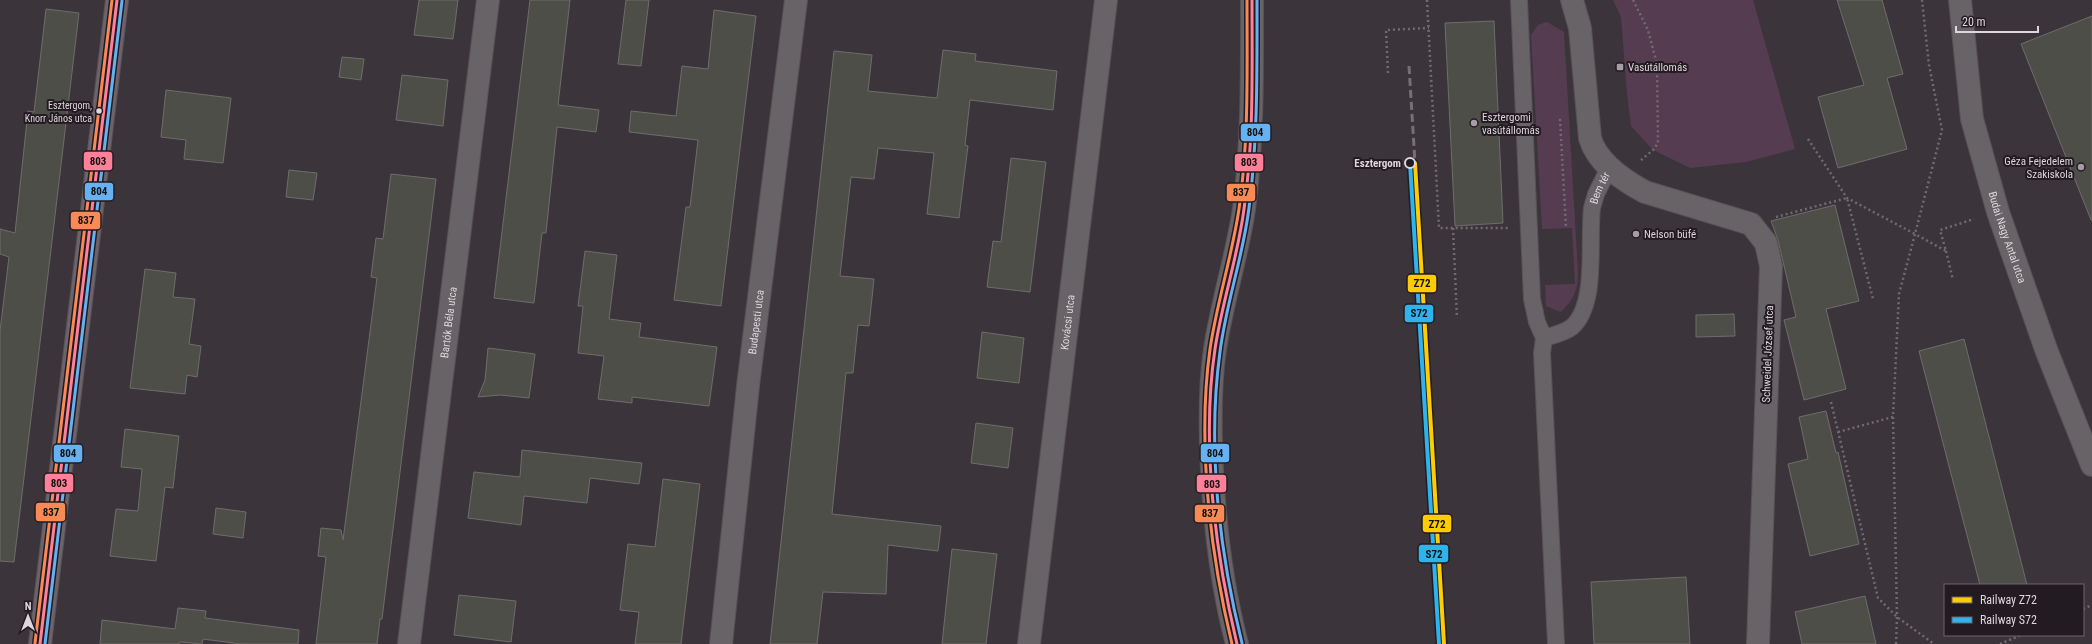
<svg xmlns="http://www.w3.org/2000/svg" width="2092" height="644" font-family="'Roboto Condensed',sans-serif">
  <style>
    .green { fill: #563c51 }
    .building { fill: #4e4e49; stroke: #6e6d6c }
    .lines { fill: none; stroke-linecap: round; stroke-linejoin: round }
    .service-casing { stroke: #585157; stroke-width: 18 }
    .minor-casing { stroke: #585157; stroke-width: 24 }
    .primary-casing { stroke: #585157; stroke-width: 24 }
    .path { stroke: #716b70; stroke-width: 2.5; stroke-dasharray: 2 3; stroke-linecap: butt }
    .service { stroke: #686367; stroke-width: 16 }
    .minor { stroke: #686367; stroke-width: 22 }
    .primary { stroke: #6d646b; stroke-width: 22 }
    .rail { stroke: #757074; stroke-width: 3; stroke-dasharray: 8 4; stroke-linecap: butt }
    .bus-1-casing { stroke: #221b21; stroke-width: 6 }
    .bus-2-casing { stroke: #221b21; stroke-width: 6 }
    .bus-3-casing { stroke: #221b21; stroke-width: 6 }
    .bus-1 { stroke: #ff8098; stroke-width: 3 }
    .bus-2 { stroke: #66b1f2; stroke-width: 3 }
    .bus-3 { stroke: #f98a56; stroke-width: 3 }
    .rail-1-casing { stroke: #221b21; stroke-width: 7 }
    .rail-2-casing { stroke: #221b21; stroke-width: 7 }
    .rail-1 { stroke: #fecc00; stroke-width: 4 }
    .rail-2 { stroke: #2db4ed; stroke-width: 4 }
    .poi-dot { fill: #a69da4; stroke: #221b21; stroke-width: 1.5 }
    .bus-dot { fill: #dfd5dd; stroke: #221b21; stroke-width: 1.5 }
    .stop-dot { fill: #221b21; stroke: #dfd5dd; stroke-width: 2 }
    .labels { text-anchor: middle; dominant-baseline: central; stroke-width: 4; stroke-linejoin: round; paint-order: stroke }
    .bus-label { font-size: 10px; fill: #dfd5dd; stroke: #221b21; text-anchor: end }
    .poi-label { font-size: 11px; fill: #dfd5dd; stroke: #221b21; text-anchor: start }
    .stop-label { font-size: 11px; font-weight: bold; fill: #dfd5dd; stroke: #221b21; text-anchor: end }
    .street-label { font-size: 11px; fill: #dfd5dd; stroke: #221b21 }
    .line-badge { stroke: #221b21; stroke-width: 1.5 }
    .pale-badge-label { font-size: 11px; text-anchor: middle; font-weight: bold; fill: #111 }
  </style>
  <rect width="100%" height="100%" fill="#3c343b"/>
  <g class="green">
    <path d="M1613,0H1753L1795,149L1746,162L1690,168L1653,150L1631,126L1627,94L1621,17Z"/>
    <path d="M1547,22L1564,32L1578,273C1578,291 1573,300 1561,312L1546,306L1545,285L1575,284L1572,228L1542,229L1531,35L1538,25Z"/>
  </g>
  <g class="building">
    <path d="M419,0H458L453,39L414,35Z"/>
    <path d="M530,0H570L558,105L599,110L596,132L557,127L546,233H542L534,303L494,298Z"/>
    <path d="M626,0H649L641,66L618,64Z"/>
    <path d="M1837,0H1882L1903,74L1887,78L1907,149L1838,168L1818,97L1864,85Z"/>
    <path d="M46,9L79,13L14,562L0,561V331L9,257L0,254V229L15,233L28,111L34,112Z"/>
    <path d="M714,10L756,16L721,306L674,300L686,207H690L698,140L629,132L631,111L676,116L682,66L708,69Z"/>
    <path d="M2092,16V220H2091L2021,44Z"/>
    <path d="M1494,21L1503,223L1455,226L1445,23Z"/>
    <path d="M943,50L976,54L975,61L1057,71L1053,110L970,100L965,145L968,146L959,218L927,214L934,153L878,148L874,179L851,177L840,276L874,279L869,326L858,325L853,373H846L832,514L941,526L938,551L888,545L886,594L823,592L817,644H770L834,51L872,55L868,91L937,98Z"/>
    <path d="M342,57L364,59L361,80L339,77Z"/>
    <path d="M402,75L448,80L443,126L396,120Z"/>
    <path d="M166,90L231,98L223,163L184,159L186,140L161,137Z"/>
    <path d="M1011,158L1046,162L1030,292L987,287L993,241L1001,242Z"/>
    <path d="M289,170L317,173L313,200L286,197Z"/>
    <path d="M391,174L436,179L382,619H380L377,644H316L326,557L318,556L321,528L341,530L343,540L377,278L371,277L376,238L383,239Z"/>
    <path d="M1835,205L1859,301L1826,309L1846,389L1804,400L1784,320L1796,317L1778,240L1771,221Z"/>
    <path d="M585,251L617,255L609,319L641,323L639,337L717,347L709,406L632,397V403L598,399L604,356L578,353L583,306H578Z"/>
    <path d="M145,269L176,273L173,297L195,299L189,344L201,346L197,377L187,375L185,394L130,388Z"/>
    <path d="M1734,314L1735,336L1696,337V315Z"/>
    <path d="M982,332L1024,338L1019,383L977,378Z"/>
    <path d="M1964,339L2027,585H1980L1919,351Z"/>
    <path d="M488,348L535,354L529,398L500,395L478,397L485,380Z"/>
    <path d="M1826,411L1836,453L1838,452L1859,544L1810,556L1788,464L1808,459L1799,417Z"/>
    <path d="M976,423L1013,428L1008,468L971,463Z"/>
    <path d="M125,429L179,436L173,488L165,487L156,561L110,556L116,509L138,511L142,469L121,467Z"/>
    <path d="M522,450L642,463L639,484L590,478L587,503L524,496L521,525L468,518L474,472L520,477Z"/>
    <path d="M663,479L700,484L681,644H635L639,612L620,610L628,544L655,547Z"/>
    <path d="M216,508L246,512L243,538L213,534Z"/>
    <path d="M952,549L997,554L986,644H942Z"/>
    <path d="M1686,577L1690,644H1594L1591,582Z"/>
    <path d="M459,595L516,601L511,642L454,635Z"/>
    <path d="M1865,596L1876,644H1802L1795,612Z"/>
    <path d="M178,608L206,611L205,618L299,630L298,644H241L203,639L202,644L180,642L179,644H100L102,620L175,629Z"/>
  </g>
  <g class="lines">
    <defs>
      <g id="service">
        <path d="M1519,0L1532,299L1537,322L1544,338L1542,353L1556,644"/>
        <path id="s1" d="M1544,338C1554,335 1564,333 1572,327C1598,304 1588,241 1592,208L1596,194L1609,168"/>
      </g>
      <g id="minor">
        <path d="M1572,0L1580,28L1590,138C1597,163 1623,180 1645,192L1751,224L1766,243L1771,266L1758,644"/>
        <path id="s2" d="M1960,0L1972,119L1998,212L2047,352L2092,465"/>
        <path id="s3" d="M409,644L488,0"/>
        <path id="s4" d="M721,644L748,386L796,0"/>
        <path id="s5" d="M1029,644L1106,0"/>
        <path d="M1237,644C1222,587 1215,529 1212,470C1210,430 1209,389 1215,349C1222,302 1237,256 1244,209C1253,140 1252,69 1252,0"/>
      </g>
      <path id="primary" d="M40,644L117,0"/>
    </defs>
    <use href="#service" class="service-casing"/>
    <use href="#minor" class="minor-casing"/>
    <use href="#primary" class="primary-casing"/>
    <g class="path">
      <path d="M1427,0L1439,228H1508"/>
      <path d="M1633,0L1648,30L1657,64L1658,143L1653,150L1640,161"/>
      <path d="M1388,73L1386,30L1429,28"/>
      <path d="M1560,119L1566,228"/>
      <path d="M1808,139L1847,198L1915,234L1942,130L1929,65L1922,0"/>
      <path d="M1776,217L1847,198L1873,299"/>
      <path d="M1453,228L1457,318"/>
      <path d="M1946,251L1953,280"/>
      <path d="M1831,402L1878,598L1897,617L1934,644"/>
      <path d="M1838,432L1893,417"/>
      <path d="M2083,609L2092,605"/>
      <path d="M1896,644L1897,617L1893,417L1899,294L1915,234L1946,251L1940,230L1974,219"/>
      <path d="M2000,644L2021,635"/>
    </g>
    <use href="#service" class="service"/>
    <use href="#minor" class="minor"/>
    <use href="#primary" class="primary"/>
    <path class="rail" d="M1409,66L1415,163"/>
    <defs>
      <g id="bus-1">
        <path d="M40,644L117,0"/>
        <path d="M1237,644C1215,553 1201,442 1215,349C1222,302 1238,256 1244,209C1254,140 1252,69 1252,0"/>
      </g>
      <g id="bus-2">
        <path d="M1242,643C1219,551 1207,446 1220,352C1226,303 1243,257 1249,208C1258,139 1257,69 1257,0"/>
        <path d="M45,644L122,1"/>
      </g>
      <g id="bus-3">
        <path d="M35,643L112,0"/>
        <path d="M1232,644C1210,553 1197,442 1210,349C1217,302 1232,256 1239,209C1249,140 1247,69 1247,0"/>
      </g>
    </defs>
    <use href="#bus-1" class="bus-1-casing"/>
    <use href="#bus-2" class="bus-2-casing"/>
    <use href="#bus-3" class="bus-3-casing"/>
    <use href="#bus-1" class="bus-1"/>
    <use href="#bus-2" class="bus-2"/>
    <use href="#bus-3" class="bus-3"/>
    <defs>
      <path id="rail-1" d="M1415,163L1444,644"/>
      <path id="rail-2" d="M1410,163L1439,644"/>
    </defs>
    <use href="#rail-1" class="rail-1-casing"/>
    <use href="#rail-2" class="rail-2-casing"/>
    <use href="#rail-1" class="rail-1"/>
    <use href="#rail-2" class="rail-2"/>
  </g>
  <g class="poi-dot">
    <rect x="1616" y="63" width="8" height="8" rx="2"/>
    <circle cx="1474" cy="123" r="4"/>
    <circle cx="2081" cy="167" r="4"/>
    <circle cx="1636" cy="234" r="4"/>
  </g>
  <circle class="bus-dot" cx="99" cy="111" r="3.5"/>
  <circle class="stop-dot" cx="1410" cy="163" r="5"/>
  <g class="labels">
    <g class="bus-label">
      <text x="92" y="105">Esztergom,<tspan x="92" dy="13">Knorr János utca</tspan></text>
    </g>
    <g class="poi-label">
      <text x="1628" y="67">Vasútállomás</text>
      <text x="1482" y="117">Esztergomi<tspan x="1482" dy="13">vasútállomás</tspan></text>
      <text x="2073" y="161" text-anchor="end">Géza Fejedelem<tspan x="2073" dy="13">Szakiskola</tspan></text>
      <text x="1644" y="234">Nelson büfé</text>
    </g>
    <g class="stop-label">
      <text x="1401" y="163">Esztergom</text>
    </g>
    <g class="street-label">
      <text stroke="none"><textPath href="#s1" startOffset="175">Bem tér</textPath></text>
      <text stroke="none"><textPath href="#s2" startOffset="243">Budai Nagy Antal utca</textPath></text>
      <text stroke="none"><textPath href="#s3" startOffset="324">Bartók Béla utca</textPath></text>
      <text stroke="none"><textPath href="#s4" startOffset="324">Budapesti utca</textPath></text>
      <text stroke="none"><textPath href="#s5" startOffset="324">Kovácsi utca</textPath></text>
      <text transform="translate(1768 354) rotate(-88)">Schweidel József utca</text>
    </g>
  </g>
  <g class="line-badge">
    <rect x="1240" y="123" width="31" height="19" rx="4" fill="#66b1f2"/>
    <rect x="83" y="151" width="30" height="20" rx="4" fill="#ff8098"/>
    <rect x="1234" y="153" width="30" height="19" rx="4" fill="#ff8098"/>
    <rect x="84" y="182" width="30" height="19" rx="4" fill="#66b1f2"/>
    <rect x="1226" y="183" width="30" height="19" rx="4" fill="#f98a56"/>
    <rect x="70" y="211" width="31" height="19" rx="4" fill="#f98a56"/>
    <rect x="1407" y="274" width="30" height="19" rx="4" fill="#fecc00"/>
    <rect x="1404" y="304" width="30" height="19" rx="4" fill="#2db4ed"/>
    <rect x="1200" y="443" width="30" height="20" rx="4" fill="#66b1f2"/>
    <rect x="53" y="444" width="30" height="19" rx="4" fill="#66b1f2"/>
    <rect x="44" y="473" width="30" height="20" rx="4" fill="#ff8098"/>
    <rect x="1196" y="474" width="31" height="19" rx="4" fill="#ff8098"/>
    <rect x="35" y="502" width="31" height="20" rx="4" fill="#f98a56"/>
    <rect x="1194" y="504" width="31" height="19" rx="4" fill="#f98a56"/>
    <rect x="1422" y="514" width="30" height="19" rx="4" fill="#fecc00"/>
    <rect x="1418" y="544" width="31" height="19" rx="4" fill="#2db4ed"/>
  </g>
  <g class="pale-badge-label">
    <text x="1255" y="136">804</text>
    <text x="98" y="165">803</text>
    <text x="1249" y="166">803</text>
    <text x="99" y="195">804</text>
    <text x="1241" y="196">837</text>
    <text x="86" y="224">837</text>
    <text x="1422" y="287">Z72</text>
    <text x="1419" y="317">S72</text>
    <text x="1215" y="457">804</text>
    <text x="68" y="457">804</text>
    <text x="59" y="487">803</text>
    <text x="1212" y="488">803</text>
    <text x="51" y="516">837</text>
    <text x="1210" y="517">837</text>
    <text x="1437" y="528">Z72</text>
    <text x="1434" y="558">S72</text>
  </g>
  <rect x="1944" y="584" width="140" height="52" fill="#221b21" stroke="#6e656c"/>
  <rect x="1952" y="597" width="20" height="6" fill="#fecc00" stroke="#6e656c"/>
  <text x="1980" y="604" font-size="12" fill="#dfd5dd">Railway Z72</text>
  <rect x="1952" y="617" width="20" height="6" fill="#2db4ed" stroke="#6e656c"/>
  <text x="1980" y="624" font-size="12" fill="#dfd5dd">Railway S72</text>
  <g transform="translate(28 616)" stroke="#221b21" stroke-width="3" paint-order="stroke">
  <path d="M0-3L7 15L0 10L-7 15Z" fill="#dfd5dd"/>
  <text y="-6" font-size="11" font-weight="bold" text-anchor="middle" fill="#dfd5dd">N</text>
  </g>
  <path d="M1956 26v6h82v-6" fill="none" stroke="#dfd5dd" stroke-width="2"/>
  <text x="1962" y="26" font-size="12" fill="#dfd5dd" stroke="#221b21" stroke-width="3" paint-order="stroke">20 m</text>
</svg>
